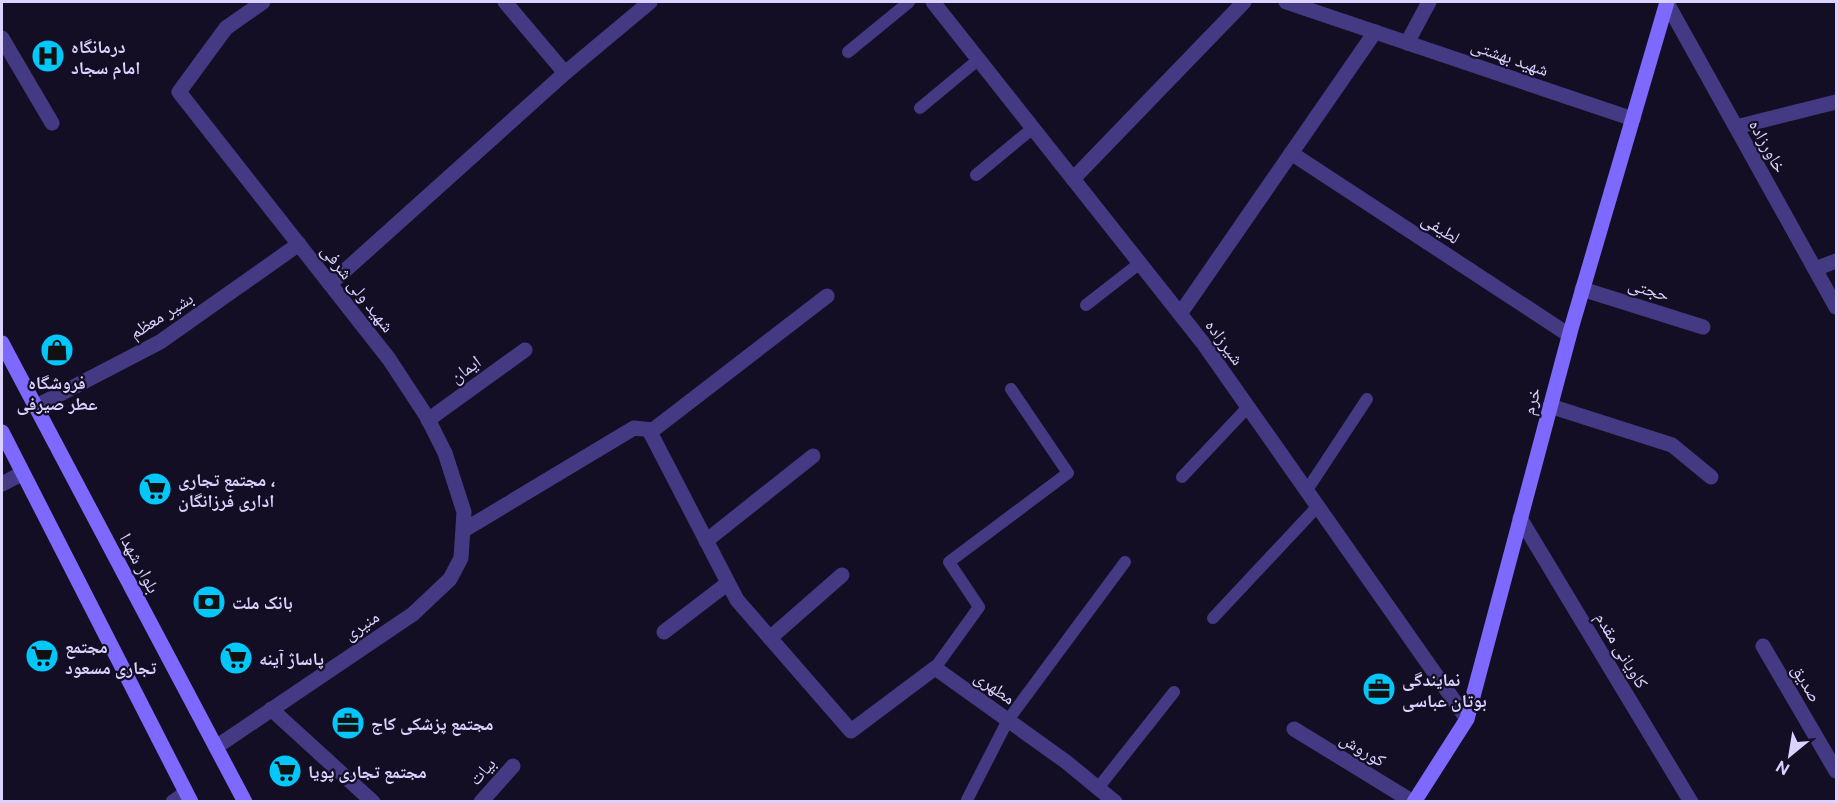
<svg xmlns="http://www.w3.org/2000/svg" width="1838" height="803" font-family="'Public Sans','Noto Naskh Arabic',sans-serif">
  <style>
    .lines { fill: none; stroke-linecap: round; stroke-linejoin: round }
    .lane { stroke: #443a83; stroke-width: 12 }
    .street { stroke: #443a83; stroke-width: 15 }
    .secondary { stroke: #7d69fe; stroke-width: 15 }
    .labels { text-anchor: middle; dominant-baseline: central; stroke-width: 4.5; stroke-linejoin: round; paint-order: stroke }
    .poi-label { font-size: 18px; font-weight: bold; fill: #dcd2ff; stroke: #140e24; text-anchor: start }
    .street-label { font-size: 18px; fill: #dcd2ff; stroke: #140e24 }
  </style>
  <rect width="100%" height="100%" fill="#140e24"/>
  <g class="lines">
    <g class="lane">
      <path d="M848,52L909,2"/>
      <path d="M920,108L979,59"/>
      <path d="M976,175L1033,128"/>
      <path d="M1086,305L1140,263"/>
      <path d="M1182,477L1248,407"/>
      <path d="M1307,490L1367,399"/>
      <path d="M1213,618L1318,506"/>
      <path d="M935,668L979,607L949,562L1068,473L1011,389"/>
      <path d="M1098,788L1174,692"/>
      <path d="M967,800L1008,720L1125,562"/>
    </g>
    <g class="street">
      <path d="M505,2L565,73"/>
      <path d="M933,2L1203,343L1467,719"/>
      <path d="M1286,2L1633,119"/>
      <path d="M1667,3L1836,307"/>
      <path d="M2,38L52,123"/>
      <path d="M1407,43L1429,2"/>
      <path d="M1736,127L1836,102"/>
      <path d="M1291,153L1569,335"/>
      <path d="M1073,179L1244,2"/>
      <path d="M1815,269L1836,261"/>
      <path d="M330,284L565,73L650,2"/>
      <path d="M1582,289L1703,327"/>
      <path d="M1180,314L1375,32"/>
      <path d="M1550,406L1672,445L1711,477"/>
      <path d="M35,407L160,342L299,244"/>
      <path d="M428,420L525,350"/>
      <path d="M649,430L737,600L851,731L935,668L1065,761L1115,802"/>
      <path d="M2,484L23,473"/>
      <path d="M1520,518L1691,802"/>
      <path d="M464,530L634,428L653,430L827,296"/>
      <path d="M706,541L813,456"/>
      <path d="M664,632L728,583"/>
      <path d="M770,638L842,575"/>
      <path d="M1763,646L1836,771"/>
      <path d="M271,709L373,802"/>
      <path d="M1294,729L1413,802"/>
      <path d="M216,747L413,614L450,579L461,558L464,512L445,453L427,417L389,359L179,92L226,28L263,2"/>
      <path d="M173,802L186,793"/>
      <path d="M481,802L513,766"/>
    </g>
    <g class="secondary">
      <path d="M2,343L245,802"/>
      <path d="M2,432L191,802"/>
      <path d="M1414,802L1467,719L1571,329L1667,2"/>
    </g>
  </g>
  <defs>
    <symbol id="hospital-disc" viewBox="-11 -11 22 22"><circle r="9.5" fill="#01c7fb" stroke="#140e24"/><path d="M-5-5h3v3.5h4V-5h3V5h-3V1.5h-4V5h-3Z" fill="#111"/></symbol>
    <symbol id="shop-disc" viewBox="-11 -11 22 22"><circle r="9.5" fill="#01c7fb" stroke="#140e24"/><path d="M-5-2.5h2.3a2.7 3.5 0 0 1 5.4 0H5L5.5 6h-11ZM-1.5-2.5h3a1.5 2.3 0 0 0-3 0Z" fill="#111"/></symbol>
    <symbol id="supermarket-disc" viewBox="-11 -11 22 22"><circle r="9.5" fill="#01c7fb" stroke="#140e24"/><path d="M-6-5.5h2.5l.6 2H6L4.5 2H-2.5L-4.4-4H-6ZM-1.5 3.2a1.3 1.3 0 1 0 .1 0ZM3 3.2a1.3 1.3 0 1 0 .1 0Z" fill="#111"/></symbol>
    <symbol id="bank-disc" viewBox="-11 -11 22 22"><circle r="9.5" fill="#01c7fb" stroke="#140e24"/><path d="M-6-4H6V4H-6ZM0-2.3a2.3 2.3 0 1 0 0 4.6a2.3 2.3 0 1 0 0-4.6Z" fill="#111"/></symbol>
    <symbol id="office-disc" viewBox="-11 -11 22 22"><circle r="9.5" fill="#01c7fb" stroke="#140e24"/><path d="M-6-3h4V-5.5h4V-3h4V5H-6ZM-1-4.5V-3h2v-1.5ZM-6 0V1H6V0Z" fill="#111"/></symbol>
  </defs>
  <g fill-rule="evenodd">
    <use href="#hospital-disc" x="29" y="37" width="38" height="38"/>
    <use href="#shop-disc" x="38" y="331" width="38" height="38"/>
    <use href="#supermarket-disc" x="136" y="470" width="38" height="38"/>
    <use href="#bank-disc" x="190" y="583" width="38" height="38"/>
    <use href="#supermarket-disc" x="23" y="637" width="38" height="38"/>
    <use href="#supermarket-disc" x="217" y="639" width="38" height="38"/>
    <use href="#office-disc" x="1360" y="670" width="38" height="38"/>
    <use href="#office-disc" x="329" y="704" width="38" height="38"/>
    <use href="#supermarket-disc" x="266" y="752" width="38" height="38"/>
  </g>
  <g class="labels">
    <g class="poi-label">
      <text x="71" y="46">درمانگاه<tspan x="71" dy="21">امام سجاد</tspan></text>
      <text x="57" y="382" text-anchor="middle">فروشگاه<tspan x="57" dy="21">عطر صیرفی</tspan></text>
      <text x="178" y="479">مجتمع تجاری ،<tspan x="178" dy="21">اداری فرزانگان</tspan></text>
      <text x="232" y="602">بانک ملت</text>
      <text x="65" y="646">مجتمع<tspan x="65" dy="21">تجاری مسعود</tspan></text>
      <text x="259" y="658">پاساژ آینه</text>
      <text x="1402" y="679">نمایندگی<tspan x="1402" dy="21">بوتان عباسی</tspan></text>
      <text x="371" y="723">مجتمع پزشکی کاج</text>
      <text x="308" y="771">مجتمع تجاری پویا</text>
    </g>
    <g class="street-label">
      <text transform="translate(1510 57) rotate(19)">شهید بهشتی</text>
      <text transform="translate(1768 146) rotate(61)">خاورزاده</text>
      <text transform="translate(1441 228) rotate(33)">لطیفی</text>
      <text transform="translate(358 288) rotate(52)">شهید ولی شرفی</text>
      <text transform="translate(1649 289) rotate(17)">حجتی</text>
      <text transform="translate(161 315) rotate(-32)">بشیر معظم</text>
      <text transform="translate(1225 342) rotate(54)">شیرزاده</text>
      <text transform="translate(465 369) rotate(-36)">ایمان</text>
      <text transform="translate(1531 401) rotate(-75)">خرم</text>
      <text transform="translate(140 563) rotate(62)">بلوار شهدا</text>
      <text transform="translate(361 625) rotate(-34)">منیری</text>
      <text transform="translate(1622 650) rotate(59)">کاویانی مقدم</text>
      <text transform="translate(1807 683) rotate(60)">صدیق</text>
      <text transform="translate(995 687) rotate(35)">مطهری</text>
      <text transform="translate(1363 749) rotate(31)">کوروش</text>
      <text transform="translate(482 771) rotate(-48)">بیات</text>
    </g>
  </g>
  <rect width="1838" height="803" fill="none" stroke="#dcd2ff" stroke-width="6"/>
  <g transform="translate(1790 755) rotate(210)" stroke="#140e24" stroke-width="4.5" paint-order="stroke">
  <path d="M0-4.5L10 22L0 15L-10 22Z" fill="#dcd2ff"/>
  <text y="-9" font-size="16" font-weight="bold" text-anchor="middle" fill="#dcd2ff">N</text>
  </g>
</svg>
